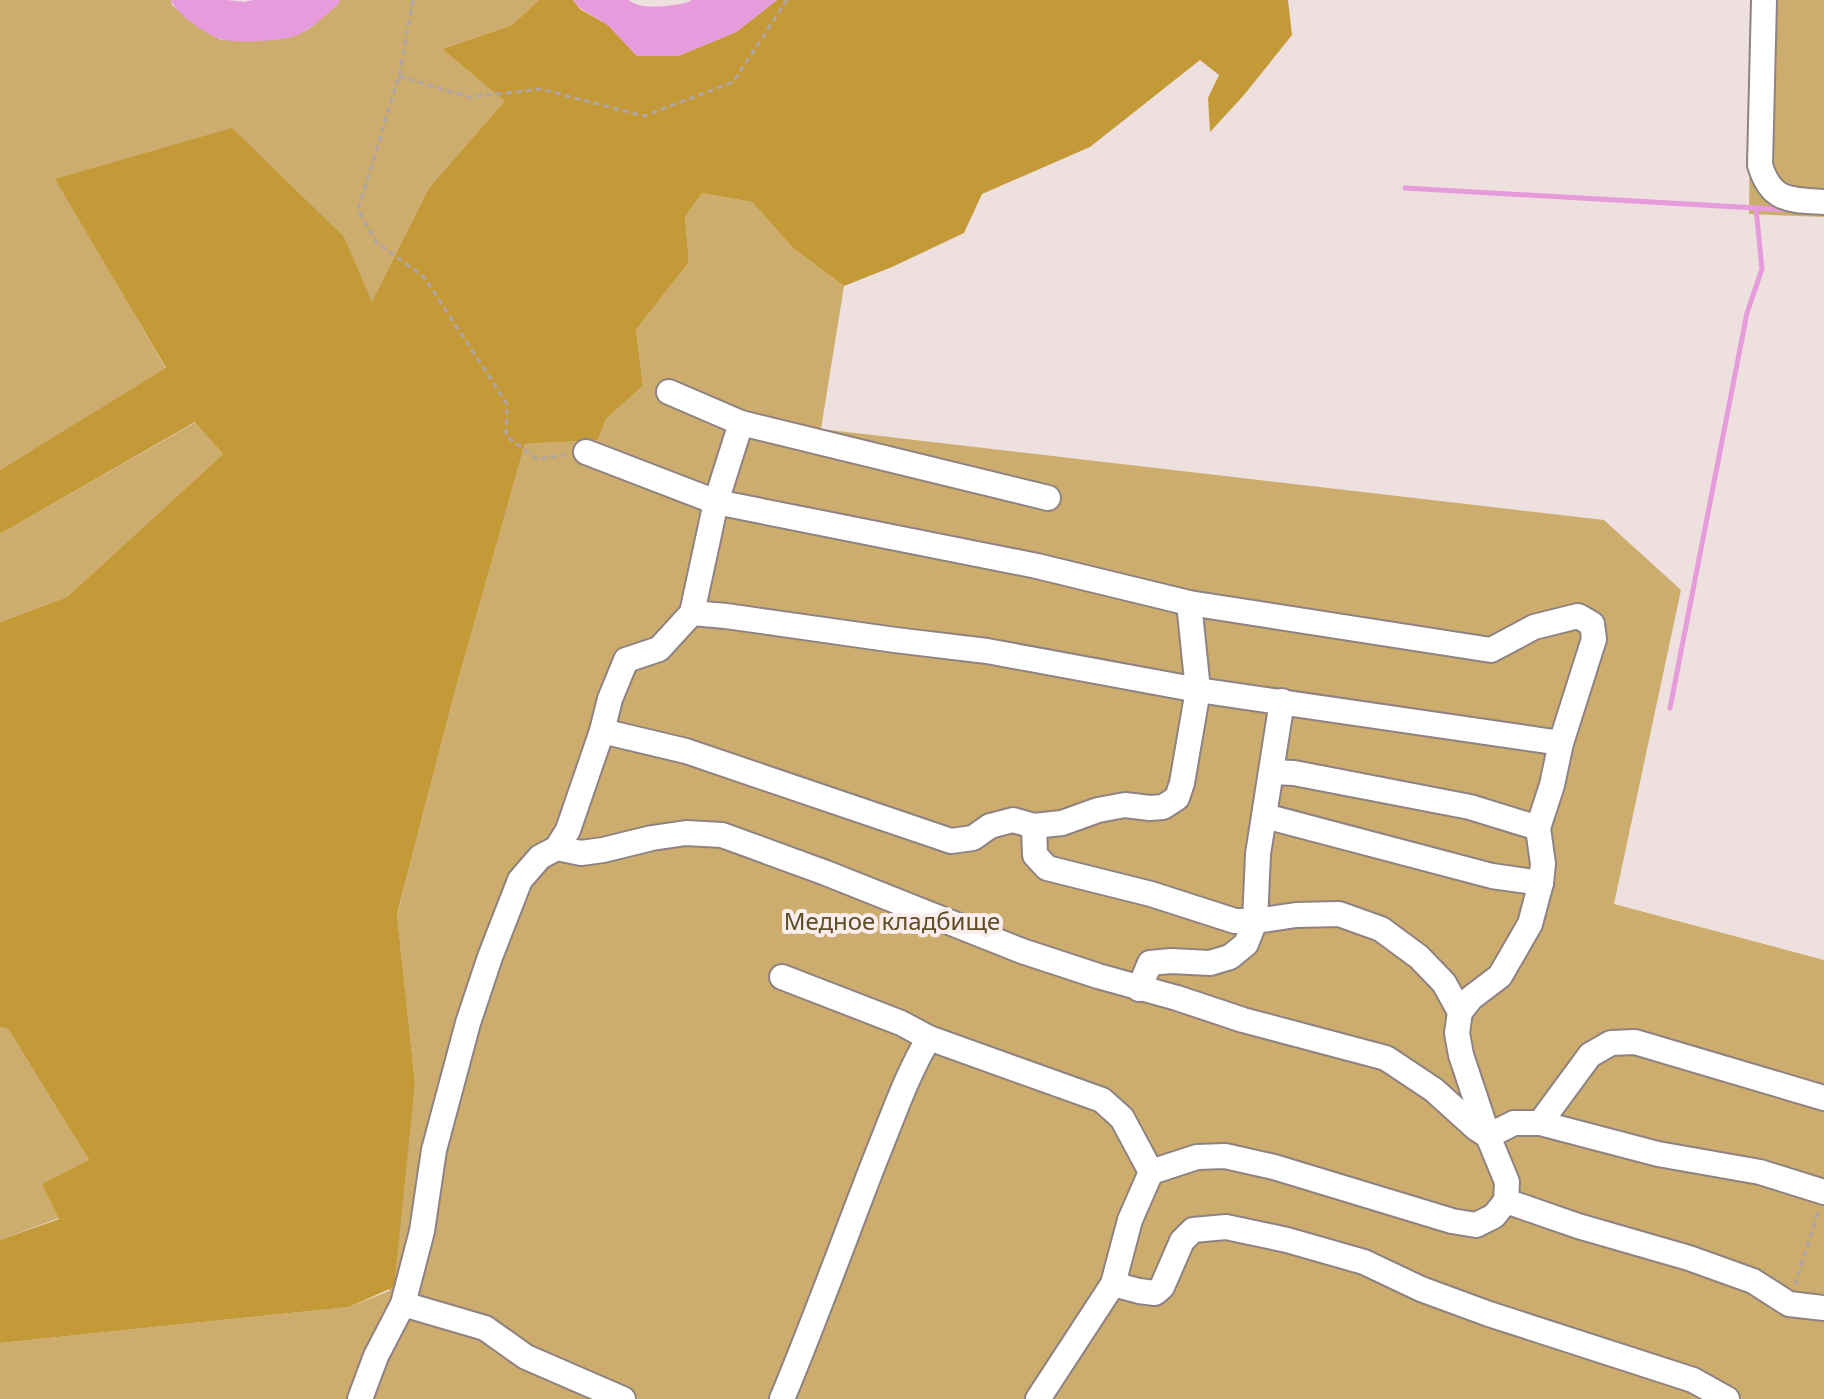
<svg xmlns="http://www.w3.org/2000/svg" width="1824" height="1399" font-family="'Noto Sans',sans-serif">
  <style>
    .green { fill: #ccad6d }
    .forest { fill: #c49938 }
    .water { fill: #e69bdd }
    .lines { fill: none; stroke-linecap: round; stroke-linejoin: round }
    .stream { stroke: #e69bdd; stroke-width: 5 }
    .minor-casing { stroke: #8f8280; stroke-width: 28 }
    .path { stroke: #b1a5a4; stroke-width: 3; stroke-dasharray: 6 4; stroke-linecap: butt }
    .minor { stroke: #fff; stroke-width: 24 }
    .labels { text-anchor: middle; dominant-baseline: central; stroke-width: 8; stroke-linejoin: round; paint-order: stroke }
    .park-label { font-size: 24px; fill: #5f4d26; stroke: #fbedeb }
  </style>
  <rect width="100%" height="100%" fill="#eee0de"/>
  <g class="green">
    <path d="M0,0H171L172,5L196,25L221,40H262L291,37L309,29L337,5L340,0H539L512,25L442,49L506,101L429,188L372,303L343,237L56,179L166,369L0,470Z"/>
    <path d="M1751,0H1824V217L1749,214Z"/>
    <path d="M702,193L752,202L793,248L844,286L821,429L1604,520L1681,590L1614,904L1824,960V1399H0V1343L349,1307L389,1291L415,1083L397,916L455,691L525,444L598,440L606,419L643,386L636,330L689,262L685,217Z"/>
    <path d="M196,422L223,454L67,597L0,622V534Z"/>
    <path d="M0,1027L8,1029L89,1160L59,1218L0,1240Z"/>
  </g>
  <path class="forest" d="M539,0H573L580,9L608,25L637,56H678L736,32L777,0H1288L1292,35L1244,95L1210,132L1208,98L1219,75L1200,60L1090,147L982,194L964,233L892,267L844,286L793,248L752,202L702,193L685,217L689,262L636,330L643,386L606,419L598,440L525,444L455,691L397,915L415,1083L394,1287L349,1307L0,1343V1240L59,1219L42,1184L89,1160L8,1029L0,1027V622L67,597L223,454L195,422L0,534V470L166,368L55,179L232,128L344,237L372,302L429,188L505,101L442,49L512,25Z"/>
  <g class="water">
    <path d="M171,0H227L244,2L253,0H340L337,5C323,17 309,32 292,37C277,41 238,43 224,40C210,38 174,12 171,0Z"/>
    <path d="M573,0H629C641,11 673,6 689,2L691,0H777L736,32L678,56H637L608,25L580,8Z"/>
  </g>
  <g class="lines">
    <g class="stream">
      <path d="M1405,188L1791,210"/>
      <path d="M1670,708L1747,313L1762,269L1756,208"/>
    </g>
    <defs>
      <g id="minor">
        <path d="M1764,0L1760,165C1771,202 1790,200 1824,202"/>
        <path d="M741,423L1048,498"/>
        <path d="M586,452L716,502L1037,566L1189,603L1491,650L1534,627L1578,616L1592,624L1594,639L1561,743L1552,785L1538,828L1543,864L1541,883L1530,924L1500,976L1471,998L1460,1012L1457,1033L1461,1055L1488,1136L1507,1182L1506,1201L1494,1216L1476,1225L1452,1221L1274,1167L1225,1156L1197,1157L1151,1172L1130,1220L1113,1284L1038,1399"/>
        <path d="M692,613L726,616L895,640L987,651L1198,690L1561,743"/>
        <path d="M602,731L686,751L951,841L973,838L990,826L1013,820L1034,826L1062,823L1098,810L1125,805L1150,808L1163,807L1177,798L1182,783L1198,690L1189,603"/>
        <path d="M1272,772L1294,773L1470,807L1538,828"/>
        <path d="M1265,816L1492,876L1541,883"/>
        <path d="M1034,826L1035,855L1047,868L1151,894L1235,921H1255L1296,915L1339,914L1381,929L1419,957L1444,983L1460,1012"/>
        <path d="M557,848L581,853L603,850L652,838L686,833L722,835L826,873L1022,951L1098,976L1177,998L1243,1020L1386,1058L1434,1090L1476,1128L1488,1136"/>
        <path d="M782,977L901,1023L929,1038L1102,1100L1122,1118L1151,1172"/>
        <path d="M1139,989L1150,963L1171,961L1210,963L1230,957L1246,944L1255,921L1258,854L1282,701"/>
        <path d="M1540,1123L1590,1055L1611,1043L1635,1042L1824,1098"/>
        <path d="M1488,1136L1514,1123H1540L1658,1154L1760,1172L1824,1192"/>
        <path d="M1506,1201L1578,1226L1689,1258L1753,1281L1789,1304L1824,1308"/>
        <path d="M1113,1284L1139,1291L1155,1293L1162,1287L1182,1241L1193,1230L1226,1227L1287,1240L1364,1262L1421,1289L1489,1314L1693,1380L1727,1399"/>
        <path d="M403,1304L485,1328L526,1357L623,1399"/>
        <path d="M360,1399L376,1356L403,1304L422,1231L434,1150L468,1023L490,957L520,880L540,857L557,848L568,830L602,731L610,699L626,660L659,649L692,613L716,502L741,423L669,392"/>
        <path d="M782,1399C815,1320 844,1240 875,1160C892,1119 906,1076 929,1038"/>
      </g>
    </defs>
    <use href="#minor" class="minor-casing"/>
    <g class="path">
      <path d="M413,0L399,76L358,210L376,242L424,277L507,404L506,436L537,459L565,455"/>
      <path d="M399,76L469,97L541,89L644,116L733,82L787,0"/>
      <path d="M1795,1285L1818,1212"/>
    </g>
    <use href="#minor" class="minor"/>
  </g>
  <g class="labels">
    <g class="park-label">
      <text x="892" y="920">Медное кладбище</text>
    </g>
  </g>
</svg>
